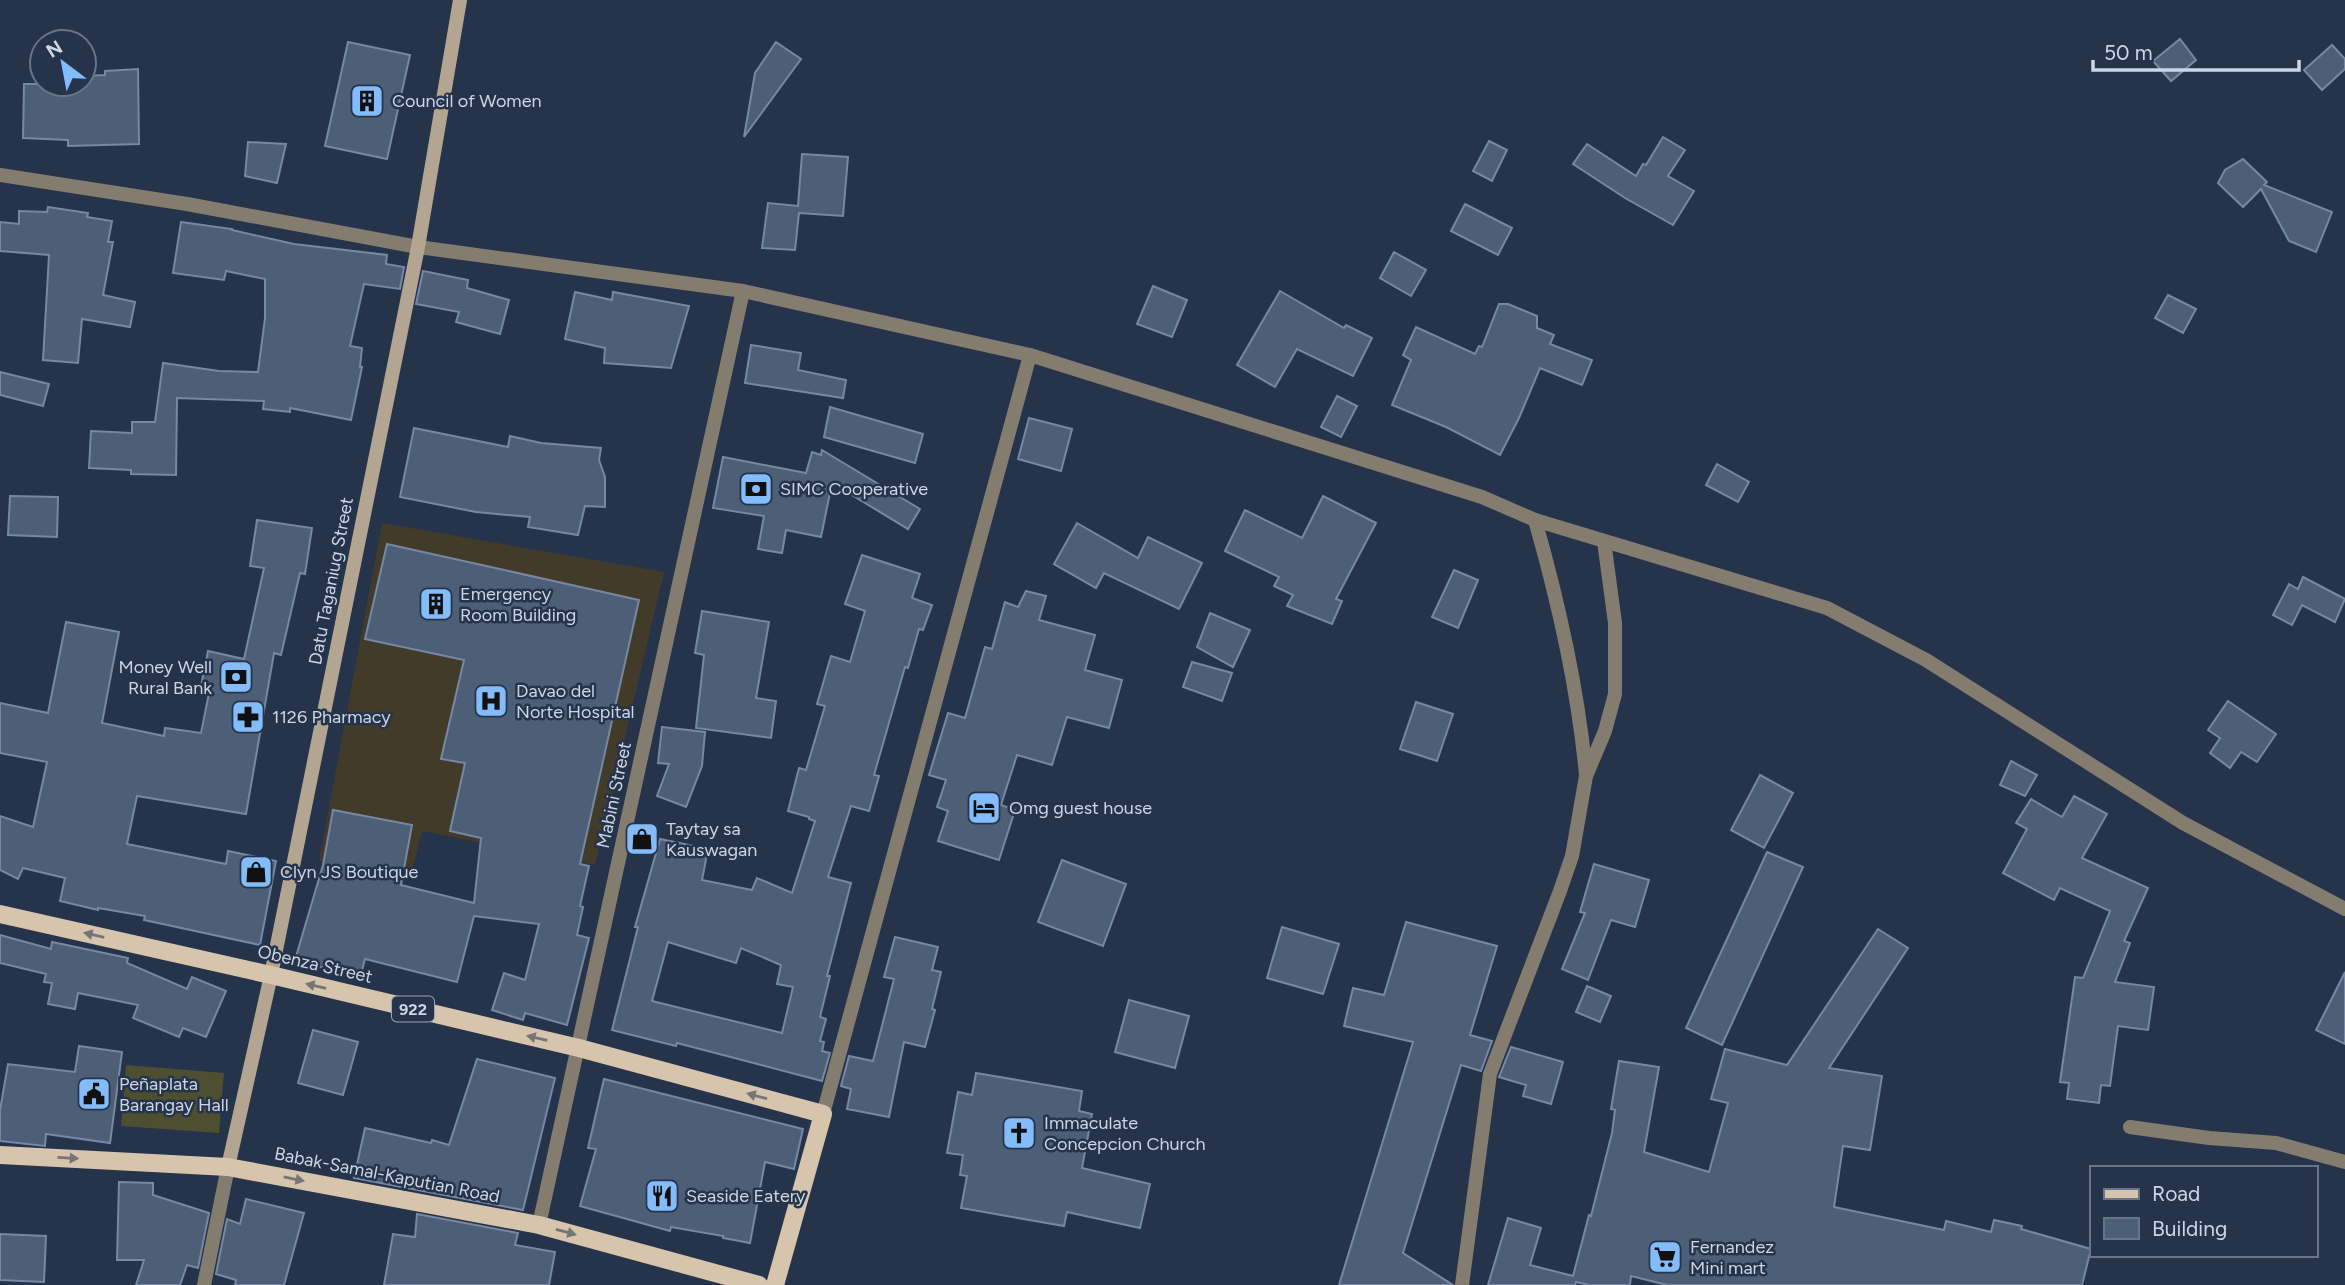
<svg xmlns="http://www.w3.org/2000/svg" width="2345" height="1285" font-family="Figtree,sans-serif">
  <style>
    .medical { fill: #433b29 }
    .green { fill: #4e4f30 }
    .building { fill: #4d5e77; stroke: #7688a3; stroke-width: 2; fill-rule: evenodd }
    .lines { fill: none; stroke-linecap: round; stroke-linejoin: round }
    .street { stroke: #857c70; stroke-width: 14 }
    .secondary { stroke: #b3a592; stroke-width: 14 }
    .primary { stroke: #d7c4ac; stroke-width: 18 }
    .oneway { fill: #757577 }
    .labels { text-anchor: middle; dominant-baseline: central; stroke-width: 5; stroke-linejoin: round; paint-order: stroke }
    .shield { fill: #25344b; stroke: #9aa5b7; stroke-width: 2 }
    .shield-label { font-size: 16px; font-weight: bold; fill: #ccd6e5 }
    .poi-label { font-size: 18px; fill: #ccd6e5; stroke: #25344b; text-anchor: start }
    .street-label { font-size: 18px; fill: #ccd6e5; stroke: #25344b }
  </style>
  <rect width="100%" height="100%" fill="#25344b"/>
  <path class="medical" d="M382,523L664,572L595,865L422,831L410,880L319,861Z"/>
  <path class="green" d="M126,1065L224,1073L219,1133L121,1126Z"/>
  <g class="building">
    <path d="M2180,39L2196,60L2171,81L2153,61Z"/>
    <path d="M348,42L410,55L387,159L325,146Z"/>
    <path d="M776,42L801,59L744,137L755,73Z"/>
    <path d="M2332,45L2345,59V69L2322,90L2304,70Z"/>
    <path d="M138,69L139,144L68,146V140L23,138L24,84H84V76L105,75V71Z"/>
    <path d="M1663,137L1685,150L1668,176L1694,191L1673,225L1625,198L1573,164L1587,144L1636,176L1643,164L1646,165Z"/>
    <path d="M1489,141L1507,150L1492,181L1473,171Z"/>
    <path d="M248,142L286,144L277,183L245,176Z"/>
    <path d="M802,154L848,157L843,216L799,213L795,250L762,248L768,203L798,206Z"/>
    <path d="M2243,159L2267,182L2264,185L2332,212L2316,252L2289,241L2261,189L2243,207L2218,183L2225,170Z"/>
    <path d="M1465,204L1512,228L1498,255L1451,231Z"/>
    <path d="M48,207L88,213L87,217L112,221L108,242H113L103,295L135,302L130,327L82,319L78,363L43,360L49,255L0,251V222L19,224V211L47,212Z"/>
    <path d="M181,222L232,229V230L294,244L387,255L386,264L404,267L400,289L364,284L350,346L362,348L360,367H362L351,420L290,408V412L263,409L264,401L177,398L176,475L131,474V470L89,468L91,431L132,433V422H155L163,363L219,371L258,372L265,318V279L226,271L224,280L173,273Z"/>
    <path d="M1394,252L1426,270L1411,296L1380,278Z"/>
    <path d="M423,271L468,280L467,288L509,300L500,334L456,322L459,312L416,304Z"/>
    <path d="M1153,286L1187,300L1172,337L1137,324Z"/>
    <path d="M1280,291L1344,328L1346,325L1372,338L1353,376L1297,349L1275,387L1237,365Z"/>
    <path d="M575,292L612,300L613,292L689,306L671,368L604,363L605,348L565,339Z"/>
    <path d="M2168,295L2196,309L2183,333L2155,318Z"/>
    <path d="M1499,304H1508L1537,316V328L1554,335L1550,344L1592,360L1582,385L1540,368L1519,418L1500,455L1446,427L1392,405L1411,360L1403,355L1416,327L1475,354L1479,346L1482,347Z"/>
    <path d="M751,345L801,353L798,370L846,380L843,398L745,383Z"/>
    <path d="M0,372L49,384L43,406L0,395Z"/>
    <path d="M1337,396L1357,406L1341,437L1321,427Z"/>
    <path d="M830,407L923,434L915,463L824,437Z"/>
    <path d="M1029,418L1072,429L1061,471L1018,459Z"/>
    <path d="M414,428L508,447L510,436L541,443L601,448L599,460L605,477V507L585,506L578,535L528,527L530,517L476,512L400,497Z"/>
    <path d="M822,450L920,509L908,529L832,483L821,537L786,530L782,553L758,549L764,516L713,508L723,457L806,473L812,452L821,455Z"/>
    <path d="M1717,464L1749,482L1738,502L1706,485Z"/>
    <path d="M10,496L58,497L57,537L8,535Z"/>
    <path d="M1323,496L1376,523L1336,599L1342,601L1332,624L1287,606L1293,595L1274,586L1279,577L1225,551L1245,510L1302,538Z"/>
    <path d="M257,520L312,528L305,574L300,573L281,655L274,653L246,814L137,796L127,844L226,864L228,851L276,861L260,945L144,920L145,916L98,908V910L60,901L65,878L23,868L18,879L0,870V816L33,827L47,762L0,753V703L48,713L66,622L119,632L102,723L164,736L165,728L201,733L209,693L200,691L208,651L244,659L264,568L250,566Z"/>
    <path d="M1077,523L1138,558L1148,537L1202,563L1179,609L1104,573L1096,588L1054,564Z"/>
    <path d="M387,544L639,600L580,864L589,866L580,906L583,907L577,935L589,938L567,1025L525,1013L523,1020L492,1010L504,973L525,980L539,924L474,916L457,982L365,959L360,978L295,960L323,865L333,810L412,825L401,885L474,903L481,838L450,831L465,763L441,759L464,660L365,639Z"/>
    <path d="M862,555L920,574L912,598L932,605L923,630L919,629L908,668L905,667L874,775L879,776L869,811L851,806L828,877L851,883L827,976H830L820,1017L826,1019L820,1041L824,1042L822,1051L830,1053L822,1081L677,1043L676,1046L612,1030L638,927H635L660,839L708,849L702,880L752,890L757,878L792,893L815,821L809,819V817L788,811L799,768L806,770L825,706L817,704L831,656L850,662L865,611L845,604ZM668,942L736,963L741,948L781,965L777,984L793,987L782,1033L652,1001Z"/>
    <path d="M1454,570L1478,580L1458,628L1432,617Z"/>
    <path d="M2303,577L2345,599L2335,622L2302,605L2292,625L2273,615L2289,584L2298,589Z"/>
    <path d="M1026,591L1046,596L1039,620L1095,635L1085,670L1122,680L1109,728L1067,717L1052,765L1017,755L1001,805L1015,810L999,860L938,841L948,811L937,807L946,780L929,775L948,713L965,718L985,647L992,649L1005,602L1018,607Z"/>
    <path d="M702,611L769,622L756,698L776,701L771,738L696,728L704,655L695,653Z"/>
    <path d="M1210,613L1250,630L1233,667L1197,647Z"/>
    <path d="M1192,662L1232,673L1222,701L1183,687Z"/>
    <path d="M2228,701L2276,734L2257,762L2241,752L2230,768L2210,753L2220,738L2208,730Z"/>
    <path d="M1416,702L1453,714L1437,761L1400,749Z"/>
    <path d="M662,727L705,732L702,766L686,807L657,796L669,764L658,763Z"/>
    <path d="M2011,761L2037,775L2025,796L2000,785Z"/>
    <path d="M1760,775L1793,793L1764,848L1731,830Z"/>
    <path d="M2074,796L2107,814L2082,858L2148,888L2124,941L2130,943L2115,982L2154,987L2148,1030L2118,1026L2110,1086L2101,1085L2099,1103L2067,1099L2069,1083L2060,1082L2075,977L2083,978L2110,911L2060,888L2054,900L2003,873L2027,829L2016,823L2031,799L2062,817Z"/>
    <path d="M1767,852L1803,867L1722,1045L1686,1028Z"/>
    <path d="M1062,860L1126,884L1103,946L1038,922Z"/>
    <path d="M1594,864L1649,880L1635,927L1611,920L1588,980L1562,969L1585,913L1580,912Z"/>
    <path d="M1406,922L1497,946L1470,1035L1492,1041L1481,1071L1461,1065L1403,1253L1453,1285H1339L1413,1042L1344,1026L1353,988L1384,995Z"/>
    <path d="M1282,927L1339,944L1323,994L1267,978Z"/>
    <path d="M1878,929L1908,948L1829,1068L1882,1076L1870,1150L1843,1146L1834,1207L1944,1230L1946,1221L1991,1232L1994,1220L2022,1226L2021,1229L2091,1249L2082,1285H1667L1631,1276L1630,1285H1589L1576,1282L1575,1285H1488L1508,1218L1541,1228L1530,1265L1573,1276L1589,1215L1591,1216L1612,1133L1615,1110L1611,1109L1619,1061L1659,1067L1644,1152L1709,1172L1728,1103L1711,1099L1725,1049L1787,1065Z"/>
    <path d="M0,935L51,949L52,942L128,958L127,963L187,989L192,977L226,991L206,1037L183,1028L179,1037L133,1018L138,1005L78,993L75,1009L48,1004L52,983L44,982L46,974L0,963Z"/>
    <path d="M895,937L938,947L932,970L941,972L932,1009L935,1010L925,1047L904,1042L889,1117L847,1109L851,1089L841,1086L849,1056L873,1061L894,979L884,977Z"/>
    <path d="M2345,972V1044L2316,1030Z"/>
    <path d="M1587,986L1611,996L1600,1022L1576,1012Z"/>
    <path d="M1129,1000L1189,1016L1175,1068L1115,1052Z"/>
    <path d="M313,1030L358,1042L343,1095L298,1083Z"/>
    <path d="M79,1046L122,1052L110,1143L46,1134L45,1146L0,1141V1110L8,1064L75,1072Z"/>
    <path d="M1511,1047L1563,1062L1551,1104L1523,1096L1526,1085L1499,1077Z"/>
    <path d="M477,1059L555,1078L523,1210L354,1178L365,1128L431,1143L432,1140L449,1145Z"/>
    <path d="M976,1073L1082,1091L1079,1111L1092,1114L1082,1168L1150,1184L1140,1228L1067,1212L1064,1226L961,1208L967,1176L960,1175L963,1155L947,1153L958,1092L972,1095Z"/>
    <path d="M604,1079L803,1129L794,1169L765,1162L750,1243L723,1238V1236L671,1227L670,1231L580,1206L596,1149L588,1148Z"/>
    <path d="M119,1182L153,1183V1195L209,1213L198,1268L187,1265L180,1285H136L144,1260H117Z"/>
    <path d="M246,1199L304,1213L284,1285H235L236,1280L216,1274L227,1219L240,1224Z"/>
    <path d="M417,1214L518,1233L515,1245L555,1252L549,1285H384L393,1234L415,1237Z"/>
    <path d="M0,1234L46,1236L44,1282L0,1280Z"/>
  </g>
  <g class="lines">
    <g class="street">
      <path d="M0,175L187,204L418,247L743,291L1030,355L1482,497L1535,520L1827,608L1926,660L2183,823L2345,909"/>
      <path d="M1535,520C1559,604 1578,688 1586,775"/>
      <path d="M823,1114L1030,355"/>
      <path d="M2130,1127L2209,1138L2276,1143L2345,1162"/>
      <path d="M539,1225L743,291"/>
      <path d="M204,1285L228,1167"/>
      <path d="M1462,1285L1490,1074L1560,891L1572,856L1586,776L1605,731L1615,694V623L1604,541"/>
    </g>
    <path class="secondary" d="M228,1167L271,975L418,247L460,0"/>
    <g class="primary">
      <path d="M0,914L271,975L579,1048L823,1114L775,1285"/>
      <path d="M0,1155L228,1167L539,1225L759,1285"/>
    </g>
  </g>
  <defs><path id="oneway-solid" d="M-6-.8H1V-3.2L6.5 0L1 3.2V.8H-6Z" transform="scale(1.75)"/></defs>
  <g class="oneway">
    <use href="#oneway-solid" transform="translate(94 935) rotate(-167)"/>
    <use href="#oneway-solid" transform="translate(316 986) rotate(-167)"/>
    <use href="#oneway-solid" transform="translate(537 1038) rotate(-167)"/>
    <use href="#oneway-solid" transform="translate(757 1096) rotate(-165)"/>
    <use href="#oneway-solid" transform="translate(68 1158) rotate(3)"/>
    <use href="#oneway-solid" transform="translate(294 1179) rotate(11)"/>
    <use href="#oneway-solid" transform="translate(566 1232) rotate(15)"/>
  </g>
  <defs>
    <symbol id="building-square" viewBox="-11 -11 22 22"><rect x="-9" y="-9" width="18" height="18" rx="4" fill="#84bcfb" stroke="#25344b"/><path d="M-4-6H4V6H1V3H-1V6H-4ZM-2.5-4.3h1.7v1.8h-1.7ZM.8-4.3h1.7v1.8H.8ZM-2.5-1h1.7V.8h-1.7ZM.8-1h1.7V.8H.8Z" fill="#111"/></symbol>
    <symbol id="bank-square" viewBox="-11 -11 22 22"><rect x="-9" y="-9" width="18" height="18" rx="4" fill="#84bcfb" stroke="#25344b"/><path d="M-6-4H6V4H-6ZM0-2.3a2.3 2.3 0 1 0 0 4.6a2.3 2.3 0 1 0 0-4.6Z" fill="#111"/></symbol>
    <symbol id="hospital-square" viewBox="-11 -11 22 22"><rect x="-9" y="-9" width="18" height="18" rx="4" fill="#84bcfb" stroke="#25344b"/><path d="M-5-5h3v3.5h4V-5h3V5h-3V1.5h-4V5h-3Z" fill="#111"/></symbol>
    <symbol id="pharmacy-square" viewBox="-11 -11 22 22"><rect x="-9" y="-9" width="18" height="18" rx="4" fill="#84bcfb" stroke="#25344b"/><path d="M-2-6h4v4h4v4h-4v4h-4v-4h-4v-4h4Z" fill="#111"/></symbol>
    <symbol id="hotel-square" viewBox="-11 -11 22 22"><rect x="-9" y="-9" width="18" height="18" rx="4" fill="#84bcfb" stroke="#25344b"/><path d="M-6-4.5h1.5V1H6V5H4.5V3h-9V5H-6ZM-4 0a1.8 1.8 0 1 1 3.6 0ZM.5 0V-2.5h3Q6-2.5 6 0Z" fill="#111"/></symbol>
    <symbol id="shop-square" viewBox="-11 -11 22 22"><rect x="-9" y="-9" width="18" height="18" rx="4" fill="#84bcfb" stroke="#25344b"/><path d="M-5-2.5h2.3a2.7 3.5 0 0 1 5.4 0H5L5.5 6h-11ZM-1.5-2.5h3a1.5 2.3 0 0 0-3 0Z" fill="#111"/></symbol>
    <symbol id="civic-square" viewBox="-11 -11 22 22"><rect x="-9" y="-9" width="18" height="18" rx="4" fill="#84bcfb" stroke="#25344b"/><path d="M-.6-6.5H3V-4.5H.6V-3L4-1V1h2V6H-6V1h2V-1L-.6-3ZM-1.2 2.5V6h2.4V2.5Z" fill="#111"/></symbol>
    <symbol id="church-square" viewBox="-11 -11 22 22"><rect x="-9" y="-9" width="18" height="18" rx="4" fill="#84bcfb" stroke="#25344b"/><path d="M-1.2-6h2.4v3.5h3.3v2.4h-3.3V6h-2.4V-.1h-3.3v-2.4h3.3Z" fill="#111"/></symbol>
    <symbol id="restaurant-square" viewBox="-11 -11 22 22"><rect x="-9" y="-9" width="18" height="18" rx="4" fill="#84bcfb" stroke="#25344b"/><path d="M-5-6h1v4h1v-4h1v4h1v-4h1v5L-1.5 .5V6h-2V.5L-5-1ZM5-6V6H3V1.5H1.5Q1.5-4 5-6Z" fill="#111"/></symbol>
    <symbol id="supermarket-square" viewBox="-11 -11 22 22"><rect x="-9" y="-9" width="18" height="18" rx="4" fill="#84bcfb" stroke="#25344b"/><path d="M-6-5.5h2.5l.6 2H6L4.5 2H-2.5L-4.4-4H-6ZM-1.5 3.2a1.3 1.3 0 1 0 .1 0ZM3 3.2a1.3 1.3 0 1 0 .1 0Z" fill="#111"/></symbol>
  </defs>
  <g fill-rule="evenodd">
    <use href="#building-square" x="348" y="82" width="38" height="38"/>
    <use href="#bank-square" x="737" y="470" width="38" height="38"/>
    <use href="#building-square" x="417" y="585" width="38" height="38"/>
    <use href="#bank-square" x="217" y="658" width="38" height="38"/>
    <use href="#hospital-square" x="472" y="682" width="38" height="38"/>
    <use href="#pharmacy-square" x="229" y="698" width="38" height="38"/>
    <use href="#hotel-square" x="965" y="789" width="38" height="38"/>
    <use href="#shop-square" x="623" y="820" width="38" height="38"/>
    <use href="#shop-square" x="237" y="853" width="38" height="38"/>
    <use href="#civic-square" x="75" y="1075" width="38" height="38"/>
    <use href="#church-square" x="1000" y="1114" width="38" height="38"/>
    <use href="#restaurant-square" x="643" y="1177" width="38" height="38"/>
    <use href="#supermarket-square" x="1646" y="1238" width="38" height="38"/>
  </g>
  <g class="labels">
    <rect class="shield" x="392" y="996.5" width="42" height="25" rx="5"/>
    <g class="shield-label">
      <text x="413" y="1009">922</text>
    </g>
    <g class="poi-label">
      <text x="392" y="101">Council of Women</text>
      <text x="780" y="489">SIMC Cooperative</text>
      <text x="460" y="594">Emergency<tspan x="460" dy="21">Room Building</tspan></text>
      <text x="212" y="667" text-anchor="end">Money Well<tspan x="212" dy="21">Rural Bank</tspan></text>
      <text x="516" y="691">Davao del<tspan x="516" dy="21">Norte Hospital</tspan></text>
      <text x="272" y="717">1126 Pharmacy</text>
      <text x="1009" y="808">Omg guest house</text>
      <text x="666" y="829">Taytay sa<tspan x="666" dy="21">Kauswagan</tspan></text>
      <text x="280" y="872">Clyn JS Boutique</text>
      <text x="119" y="1084">Peñaplata<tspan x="119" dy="21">Barangay Hall</tspan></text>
      <text x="1044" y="1123">Immaculate<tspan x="1044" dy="21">Concepcion Church</tspan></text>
      <text x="686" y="1196">Seaside Eatery</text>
      <text x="1690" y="1247">Fernandez<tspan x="1690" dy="21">Mini mart</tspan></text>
    </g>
    <g class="street-label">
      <text transform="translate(331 581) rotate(-79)">Datu Taganiug Street</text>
      <text transform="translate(614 795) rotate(-78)">Mabini Street</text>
      <text transform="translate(315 964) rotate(13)">Obenza Street</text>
      <text transform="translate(387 1175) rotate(11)">Babak-Samal-Kaputian Road</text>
    </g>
  </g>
  <rect x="2090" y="1166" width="228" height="91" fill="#25344b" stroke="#687589" stroke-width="2"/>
  <rect x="2104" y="1189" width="35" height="10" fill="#d7c4ac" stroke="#687589" stroke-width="2"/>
  <text x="2152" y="1201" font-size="21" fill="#ccd6e5">Road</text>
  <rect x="2104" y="1218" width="35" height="21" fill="#4d5e77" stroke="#687589" stroke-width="2"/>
  <text x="2152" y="1236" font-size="21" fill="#ccd6e5">Building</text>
  <g transform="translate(63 63) rotate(328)"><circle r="33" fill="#25344b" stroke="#687589" stroke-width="2"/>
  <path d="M0-5L12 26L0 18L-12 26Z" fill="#84bcfb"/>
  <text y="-10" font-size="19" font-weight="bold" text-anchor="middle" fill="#ccd6e5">N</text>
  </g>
  <path d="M2093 60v10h206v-10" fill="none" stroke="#ccd6e5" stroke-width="3.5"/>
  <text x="2104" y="60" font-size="21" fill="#ccd6e5" stroke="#25344b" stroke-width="5" paint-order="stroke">50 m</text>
</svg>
